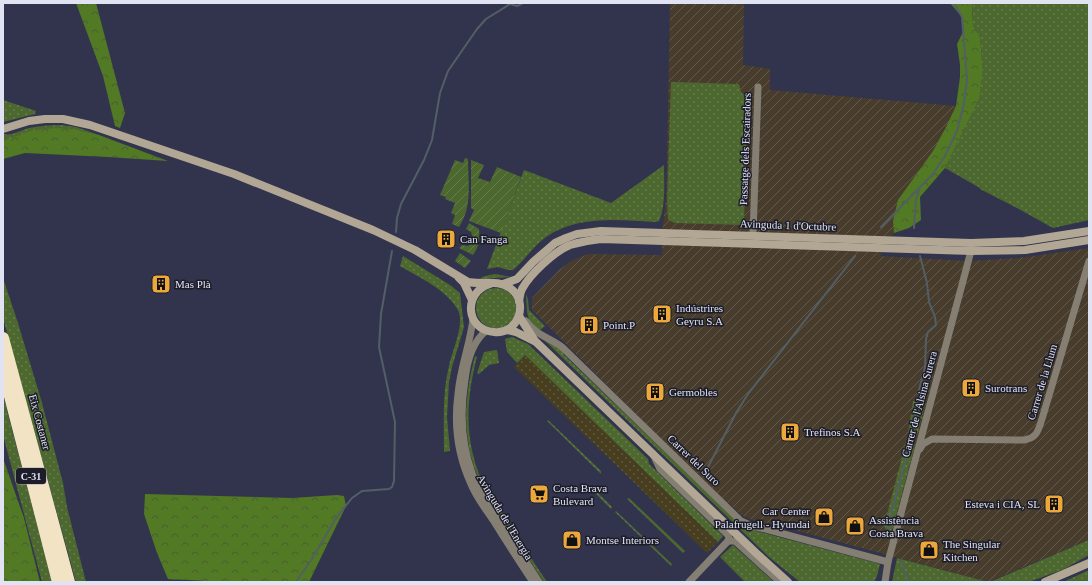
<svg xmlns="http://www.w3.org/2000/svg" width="1092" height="585" font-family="Georgia,serif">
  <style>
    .industrial { fill: url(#industrial-furrows) }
    .grass { fill: url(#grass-dots) }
    .forest { fill: url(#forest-crowns) }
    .sand { fill: url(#sand-dots) }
    .garden { fill: url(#garden-furrows) }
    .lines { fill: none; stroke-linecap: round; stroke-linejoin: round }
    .stream { stroke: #525f66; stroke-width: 2 }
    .street { stroke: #857f73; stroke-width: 7 }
    .secondary { stroke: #b1a794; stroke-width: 8 }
    .highway { stroke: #f2e3c4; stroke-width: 12 }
    .labels { text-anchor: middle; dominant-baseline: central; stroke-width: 3; stroke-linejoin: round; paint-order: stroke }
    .shield { fill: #1c1d28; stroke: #a6a8b6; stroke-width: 1 }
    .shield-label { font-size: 10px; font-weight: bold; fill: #e1e3f3 }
    .street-label { font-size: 11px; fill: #e1e3f3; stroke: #1c1d28 }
    .poi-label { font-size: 11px; fill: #e1e3f3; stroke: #1c1d28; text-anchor: start }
  </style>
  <defs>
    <pattern id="industrial-furrows" width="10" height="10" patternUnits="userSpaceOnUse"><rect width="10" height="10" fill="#483c2d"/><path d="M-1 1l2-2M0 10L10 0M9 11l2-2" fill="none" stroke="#62584c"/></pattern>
    <pattern id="grass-dots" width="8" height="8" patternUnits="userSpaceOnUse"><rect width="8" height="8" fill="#4c682f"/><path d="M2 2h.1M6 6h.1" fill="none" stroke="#667d4e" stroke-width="1.8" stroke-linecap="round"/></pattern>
    <pattern id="forest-crowns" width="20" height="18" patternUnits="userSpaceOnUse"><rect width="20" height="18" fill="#527923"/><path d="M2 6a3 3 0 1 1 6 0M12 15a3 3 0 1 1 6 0" fill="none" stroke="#4b5e36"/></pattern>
    <pattern id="sand-dots" width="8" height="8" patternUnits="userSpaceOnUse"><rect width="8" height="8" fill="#463e1e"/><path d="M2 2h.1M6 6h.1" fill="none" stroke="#605a3f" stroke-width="1.8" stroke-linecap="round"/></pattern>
    <pattern id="garden-furrows" width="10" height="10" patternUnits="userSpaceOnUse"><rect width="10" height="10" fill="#4c682f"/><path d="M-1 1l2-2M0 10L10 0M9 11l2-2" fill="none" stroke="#667d4e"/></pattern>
  </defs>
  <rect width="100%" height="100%" fill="#32344d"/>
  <path class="industrial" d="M670,3H744L743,65L770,69V90L956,106L947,143L880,256L968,261L1019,258L1089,248V540L988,582L783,527L755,521L743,516L705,483L532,310V298L559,270L571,261L588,254L662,255V233L666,199L667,163Z"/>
  <g class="grass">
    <path d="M972,3H1089V220L1053,228L1017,208L980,189V188L945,168L978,98L982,79V60L980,37L973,25Z"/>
    <path d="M671,82L739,84L741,92L747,99L744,225L675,223L668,220L667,201Z"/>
    <path d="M3,100L36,111L35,114L3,122Z"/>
    <path d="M61,125L76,127L99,135L79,130L3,141L4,134C12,136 21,130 29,128C39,126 50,125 61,125Z"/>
    <path d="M664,165C664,181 666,206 659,221L655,222C619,220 578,215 546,237C533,246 525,260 513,270H508L498,267L487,269L524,170L611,203Z"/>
    <path d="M403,256L450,285L460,293L464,327L452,367L449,382L447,417L450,451L444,452C444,424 442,394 449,366C452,351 465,325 458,310C446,289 420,278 400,266Z"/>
    <path d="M495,274L511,277L478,279L485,276Z"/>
    <path d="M3,278L18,323L42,403L63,483L67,507L86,582H76L3,318Z"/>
    <circle cx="496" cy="308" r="20"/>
    <path d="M526,294L528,299L529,310L545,326L539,331L529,320L527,312Z"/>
    <path d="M512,337L528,344L648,459L649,464L723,536L718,542L525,356L517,363L507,352L505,339Z"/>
    <path d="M542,338L565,352L563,354L741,525L760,532L880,564L877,576L874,582H800L769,557Z"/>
    <path d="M497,350L499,363L489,365L479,374L477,373L484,352Z"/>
    <path d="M475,356L477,357C466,399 464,438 481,479C487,492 496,504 504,515C518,538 532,560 547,582H544C530,561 516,539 502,518C495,506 486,494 480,481C461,442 464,397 475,356Z"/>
    <path d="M3,398L4,399L52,582H42L3,435Z"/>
    <path d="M913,401L925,405L917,435H909V433H908Z"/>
    <path d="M548,420L601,471V474L547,421Z"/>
    <path d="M906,442L915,445L892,530L890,533L887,531L884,526Z"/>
    <path d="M593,488L612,507L611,509L591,489Z"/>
    <path d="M629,498L685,551L683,553L627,499Z"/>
    <path d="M616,511L672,564L671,566L615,512Z"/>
    <path d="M1089,540V555L1064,569L1029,582H990Z"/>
    <path d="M733,545L774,582H745L720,557Z"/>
    <path d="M897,558L988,582H892Z"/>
    <path d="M1089,570V582H1063Z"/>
  </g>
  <g class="forest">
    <path d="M76,3H96L125,113L120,128L115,126L103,76Z"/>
    <path d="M950,3H972L973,25L980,37L982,60V79L979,98L945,168L920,197L921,220L909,228L894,233L893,221L898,200L933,151L946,127L956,106L960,77V65L957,44L964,30L962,17Z"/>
    <path d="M56,128L79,130L99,135L168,161L108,157L25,153L3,159V141L31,131Z"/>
    <path d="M3,458L24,518L40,582H3Z"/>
    <path d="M145,494L292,498L337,495L344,496L346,506L309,582H210C196,579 182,581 168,579L157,553L144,514Z"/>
  </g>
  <path class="sand" d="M525,355L718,542L707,553L514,367Z"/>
  <g class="garden">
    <path d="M465,158L468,159C468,183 473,206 459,227L452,224L455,215L451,213L455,203L445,199L446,197L440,195L455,160L463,163Z"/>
    <path d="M471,160L484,165L478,178L490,182L497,167L521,177L501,233L469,221L474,210L471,208Z"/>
    <path d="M469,223L479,229C480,239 479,247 473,255L459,248L462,245L468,246L474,241L471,232L466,229Z"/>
    <path d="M460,253L471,261L465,268L455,261Z"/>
  </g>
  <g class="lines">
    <g class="stream">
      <path d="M506,3L517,6L523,3"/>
      <path d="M881,227L933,174L945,156L957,131L964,104L967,79L962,17L954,3"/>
      <path d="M914,228L916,200L919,190"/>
      <path d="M396,232L397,218L401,204L424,160L432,140L440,93L448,71L477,29L486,19L510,4"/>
      <path d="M918,394L925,367L926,339L928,332L936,325L935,317L929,302L927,283L920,256"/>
      <path d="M911,435L917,402"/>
      <path d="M708,467L736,413L748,394L855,256"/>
      <path d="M889,530L890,518L910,443"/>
      <path d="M901,562L909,582"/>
      <path d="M296,582L312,559L336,518L352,498L362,491L389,489L392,487L394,481L395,422L379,347L381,314L392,251"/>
    </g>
    <g class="street">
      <path d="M753,235L758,87"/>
      <path d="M473,319C470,345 460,368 458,394C454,424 458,456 471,484C476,497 485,508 493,520C506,541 519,561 533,582"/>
      <path d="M526,321C536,335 548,337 562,347L741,521L750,525L888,562"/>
      <path d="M486,331C472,342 467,362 465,380C460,411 461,443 472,473C478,490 489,505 499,521C513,541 526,562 539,582"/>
      <path d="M920,449L923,444L932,439L1024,440C1037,438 1038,431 1042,419L1089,261"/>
      <path d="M653,454L660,469L728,535L729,538L728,541"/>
      <path d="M728,541H735L780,582"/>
      <path d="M689,582L728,541"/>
      <path d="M885,582L888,562L971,251"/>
    </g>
    <g class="secondary">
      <path d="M3,129L29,121L45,119H63L90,125L234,174L373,230L415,250L468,282C482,285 498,279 510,288C530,302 518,335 494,332C465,330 463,292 490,284"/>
      <path d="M459,278L464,283L472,300"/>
      <path d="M503,284L517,279L533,262L555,243L566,238L577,234L601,231L971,243L1024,241L1089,231"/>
      <path d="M519,301C520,297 520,293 522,289C530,274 555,251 570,245C580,242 591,240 601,239L971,251L1025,250L1089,240"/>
      <path d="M519,316L535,341L756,553L788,582"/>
      <path d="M507,330L516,332L534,341"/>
      <path d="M1045,582L1089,563"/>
    </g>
    <g class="highway">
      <path d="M3,338L69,582"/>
      <path d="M3,369L58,582"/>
    </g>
  </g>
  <defs>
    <symbol id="building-square" viewBox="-11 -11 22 22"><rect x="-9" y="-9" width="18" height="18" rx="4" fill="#eda83b" stroke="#1c1d28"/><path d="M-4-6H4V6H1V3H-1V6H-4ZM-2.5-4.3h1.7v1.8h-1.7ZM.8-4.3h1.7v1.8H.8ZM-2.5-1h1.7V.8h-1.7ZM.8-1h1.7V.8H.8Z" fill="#111"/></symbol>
    <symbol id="supermarket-square" viewBox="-11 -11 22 22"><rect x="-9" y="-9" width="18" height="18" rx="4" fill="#eda83b" stroke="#1c1d28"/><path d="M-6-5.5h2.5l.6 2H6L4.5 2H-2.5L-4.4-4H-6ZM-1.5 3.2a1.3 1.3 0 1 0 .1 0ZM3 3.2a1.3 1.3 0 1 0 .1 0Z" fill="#111"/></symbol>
    <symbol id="shop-square" viewBox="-11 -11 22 22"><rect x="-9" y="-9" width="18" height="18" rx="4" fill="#eda83b" stroke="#1c1d28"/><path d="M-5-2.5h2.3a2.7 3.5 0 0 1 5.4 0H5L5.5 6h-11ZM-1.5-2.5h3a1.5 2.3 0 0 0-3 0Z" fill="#111"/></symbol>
  </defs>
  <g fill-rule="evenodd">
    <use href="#building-square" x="435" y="228" width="22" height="22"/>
    <use href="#building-square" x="150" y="273" width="22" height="22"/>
    <use href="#building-square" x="651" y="303" width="22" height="22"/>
    <use href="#building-square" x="578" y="314" width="22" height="22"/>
    <use href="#building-square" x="960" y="377" width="22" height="22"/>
    <use href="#building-square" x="644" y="381" width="22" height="22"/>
    <use href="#building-square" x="779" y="421" width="22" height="22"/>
    <use href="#supermarket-square" x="528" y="483" width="22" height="22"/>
    <use href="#building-square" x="1043" y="493" width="22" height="22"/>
    <use href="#shop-square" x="813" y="506" width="22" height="22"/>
    <use href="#shop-square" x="844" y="515" width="22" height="22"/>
    <use href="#shop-square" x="561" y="529" width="22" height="22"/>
    <use href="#shop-square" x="918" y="539" width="22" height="22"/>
  </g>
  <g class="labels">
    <rect class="shield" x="16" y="468" width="30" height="16" rx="3"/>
    <g class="shield-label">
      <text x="31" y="476">C-31</text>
    </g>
    <g class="street-label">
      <text transform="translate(745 149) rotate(-88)">Passatge dels Escairadors</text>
      <text transform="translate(788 225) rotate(2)">Avinguda 1 d'Octubre</text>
      <text transform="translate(1042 382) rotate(-73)">Carrer de la Llum</text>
      <text transform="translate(919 404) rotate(-75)">Carrer de l'Alsina Surera</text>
      <text transform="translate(40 422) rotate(75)">Eix Costaner</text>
      <text transform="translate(694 460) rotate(44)">Carrer del Suro</text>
      <text transform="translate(505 517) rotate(59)">Avinguda de l'Energia</text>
    </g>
    <g class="poi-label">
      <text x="460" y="239">Can Fanga</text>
      <text x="175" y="284">Mas Plà</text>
      <text x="676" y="308">Indústrires<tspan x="676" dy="13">Geyru S.A</tspan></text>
      <text x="603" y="325">Point.P</text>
      <text x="985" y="388">Surotrans</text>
      <text x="669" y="392">Germobles</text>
      <text x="804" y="432">Trefinos S.A</text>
      <text x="553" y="488">Costa Brava<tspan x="553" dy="13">Bulevard</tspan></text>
      <text x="1040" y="504" text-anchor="end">Esteva i CIA, SL</text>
      <text x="810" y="511" text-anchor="end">Car Center<tspan x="810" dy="13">Palafrugell - Hyundai</tspan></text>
      <text x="869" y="520">Assistència<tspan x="869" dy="13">Costa Brava</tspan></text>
      <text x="586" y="540">Montse Interiors</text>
      <text x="943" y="544">The Singular<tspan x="943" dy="13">Kitchen</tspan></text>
    </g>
  </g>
  <rect width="1092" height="585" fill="none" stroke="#e1e3f3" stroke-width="8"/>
</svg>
